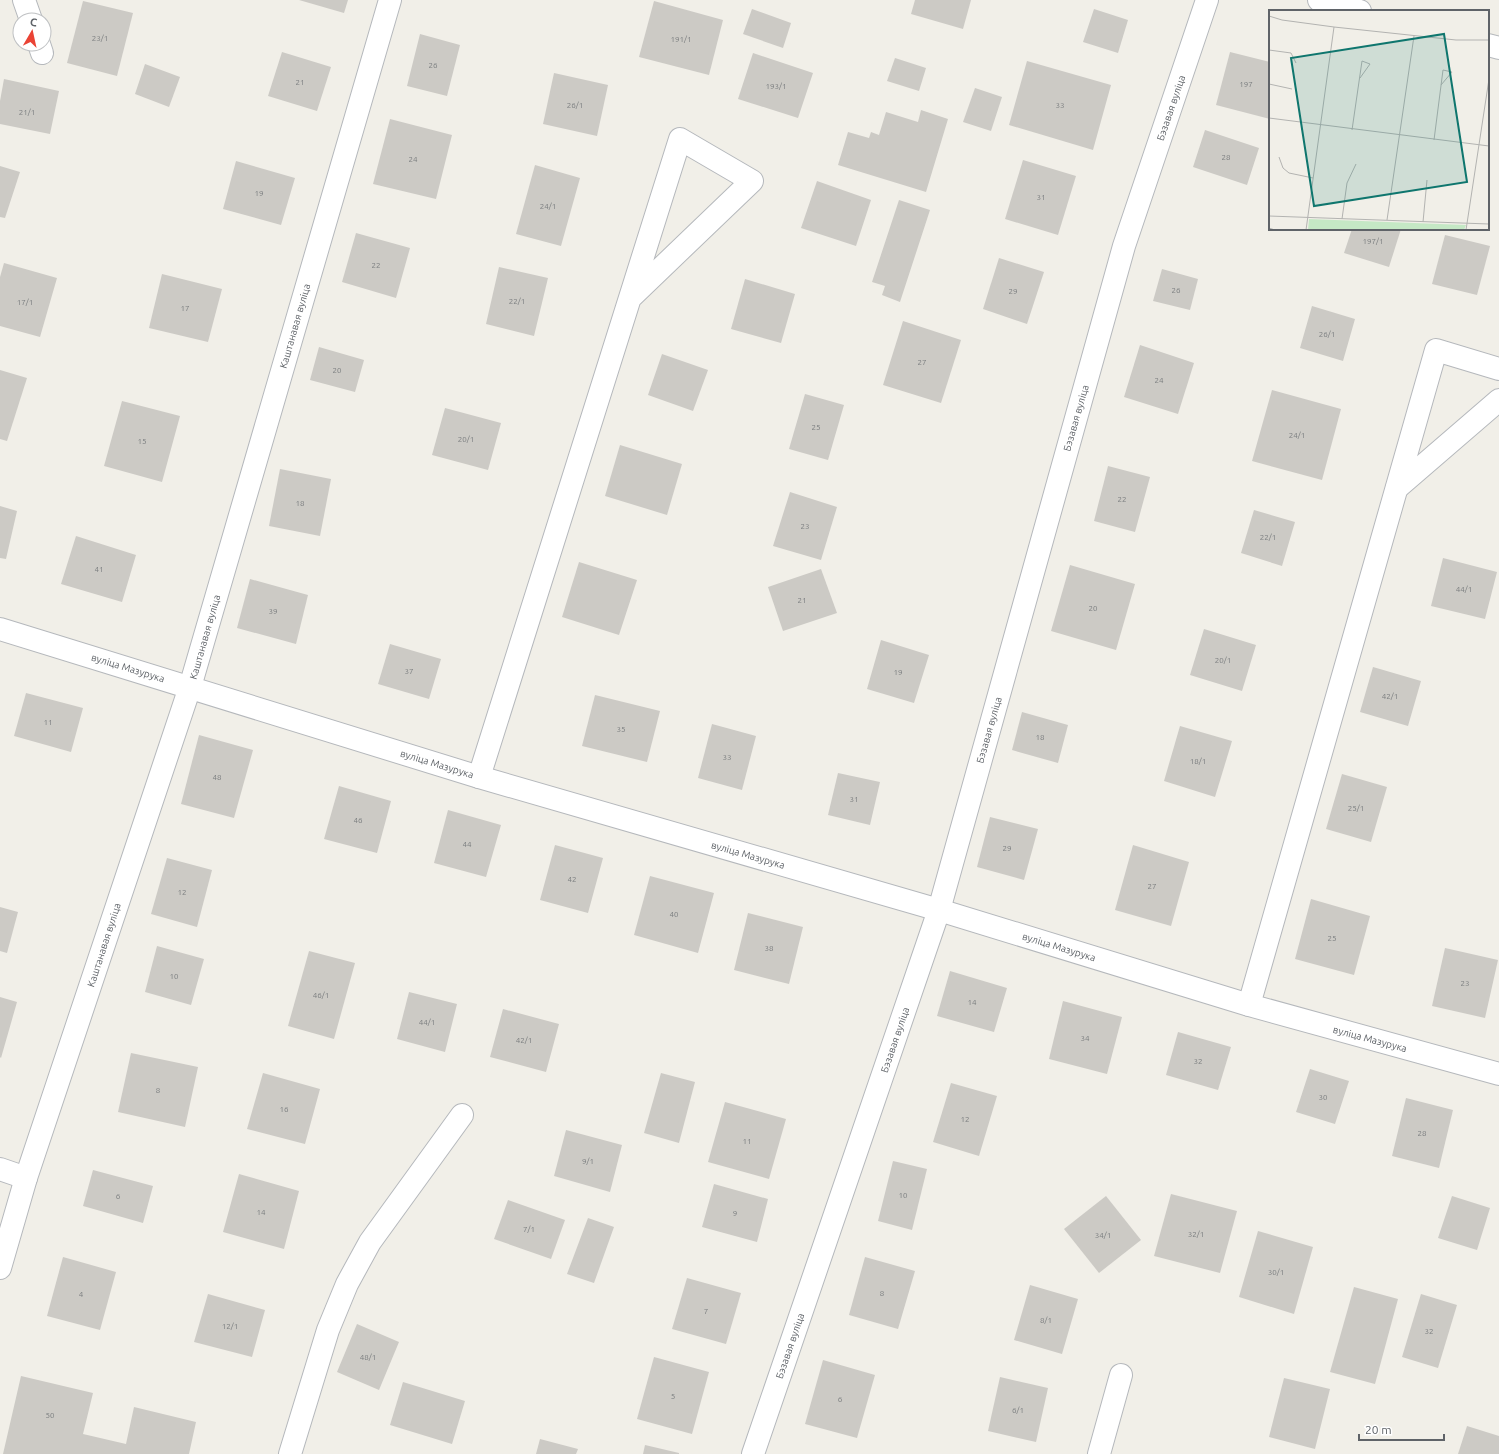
<svg xmlns="http://www.w3.org/2000/svg" width="1499" height="1454" font-family="Ubuntu,sans-serif">
  <style>
    .building { fill: #cccac5 }
    .lines { fill: none; stroke-linecap: round; stroke-linejoin: round }
    .minor-casing { stroke: #b5b8bc; stroke-width: 24 }
    .minor { stroke: #fff; stroke-width: 22 }
    .labels { text-anchor: middle; dominant-baseline: central; stroke-width: 3; stroke-linejoin: round; paint-order: stroke }
    .number-label { font-size: 8px; fill: #7a7d7f }
    .street-label { font-size: 10px; fill: #5f6368; stroke: #fff }
    .inset-road { fill: none; stroke: #b3b3b1; stroke-width: 1 }
    .view { fill: #0f766e; fill-opacity: 0.15; stroke: #0f766e; stroke-width: 2 }
    .inset-edge { fill: none; stroke: #5f6368; stroke-width: 2 }
  </style>
  <rect width="100%" height="100%" fill="#f1efe8"/>
  <g class="building">
    <path d="M299,0H348L344,13Z"/>
    <path d="M915,0H971L963,29L911,14Z"/>
    <path d="M83,1L133,13L117,76L67,63Z"/>
    <path d="M654,1L723,20L709,75L639,57Z"/>
    <path d="M752,9L791,23L783,48L743,34Z"/>
    <path d="M1094,9L1128,20L1118,53L1083,42Z"/>
    <path d="M420,34L460,45L447,96L407,86Z"/>
    <path d="M282,52L331,67L317,111L268,96Z"/>
    <path d="M1230,52L1270,62V119L1216,105Z"/>
    <path d="M753,53L813,73L798,118L738,99Z"/>
    <path d="M895,58L926,68L919,91L887,81Z"/>
    <path d="M1027,61L1111,85L1093,150L1009,125Z"/>
    <path d="M145,64L180,77L169,107L135,94Z"/>
    <path d="M554,73L608,85L597,136L543,124Z"/>
    <path d="M4,79L59,91L50,134L0,124V101Z"/>
    <path d="M975,88L1002,97L991,131L963,122Z"/>
    <path d="M921,110L948,119L926,192L838,165L848,132L869,138L871,132L879,135L886,112L918,122Z"/>
    <path d="M390,119L452,135L436,199L373,184Z"/>
    <path d="M1205,130L1259,148L1247,185L1193,167Z"/>
    <path d="M1023,160L1076,176L1058,235L1005,219Z"/>
    <path d="M236,161L295,178L281,225L223,209Z"/>
    <path d="M535,165L580,178L561,246L516,234Z"/>
    <path d="M0,166L20,172L5,218L0,217Z"/>
    <path d="M817,181L871,200L856,246L801,228Z"/>
    <path d="M899,200L930,210L900,302L882,295L885,286L872,282Z"/>
    <path d="M1352,229H1401L1389,267L1344,253Z"/>
    <path d="M356,233L410,248L396,298L342,282Z"/>
    <path d="M1445,235L1490,246L1477,295L1432,284Z"/>
    <path d="M999,258L1044,272L1027,324L983,309Z"/>
    <path d="M4,263L57,278L40,337L0,326V277Z"/>
    <path d="M499,267L548,278L534,336L486,324Z"/>
    <path d="M1162,269L1198,279L1190,310L1153,301Z"/>
    <path d="M162,274L222,289L208,342L149,328Z"/>
    <path d="M745,279L795,294L781,343L731,329Z"/>
    <path d="M1312,306L1355,319L1343,361L1300,348Z"/>
    <path d="M903,321L961,340L941,403L883,385Z"/>
    <path d="M1140,345L1194,363L1178,414L1124,397Z"/>
    <path d="M319,347L364,360L355,392L310,380Z"/>
    <path d="M662,354L708,370L693,411L648,395Z"/>
    <path d="M0,370L27,378L7,441L0,439Z"/>
    <path d="M1272,390L1341,409L1322,480L1252,461Z"/>
    <path d="M805,394L844,405L828,460L789,449Z"/>
    <path d="M122,401L180,416L162,482L104,466Z"/>
    <path d="M445,408L501,423L488,470L432,455Z"/>
    <path d="M620,445L682,464L667,515L605,496Z"/>
    <path d="M1108,466L1150,477L1135,532L1094,521Z"/>
    <path d="M280,469L331,479L320,536L269,526Z"/>
    <path d="M790,492L837,507L821,560L773,546Z"/>
    <path d="M0,506L17,511L6,559L0,558Z"/>
    <path d="M1254,510L1295,522L1282,566L1241,553Z"/>
    <path d="M76,536L136,555L122,602L61,584Z"/>
    <path d="M1443,558L1497,572L1485,619L1431,606Z"/>
    <path d="M579,562L637,580L619,635L562,617Z"/>
    <path d="M1070,565L1135,584L1116,650L1051,631Z"/>
    <path d="M821,569L837,613L783,631L768,587Z"/>
    <path d="M250,579L308,595L296,644L237,628Z"/>
    <path d="M1204,629L1256,645L1242,691L1190,675Z"/>
    <path d="M881,640L929,655L914,703L867,689Z"/>
    <path d="M390,644L441,659L429,699L378,684Z"/>
    <path d="M1373,667L1421,681L1408,726L1360,712Z"/>
    <path d="M26,693L83,708L71,752L14,736Z"/>
    <path d="M595,695L660,711L647,762L582,746Z"/>
    <path d="M1022,712L1068,725L1058,763L1012,750Z"/>
    <path d="M712,724L756,736L742,790L698,778Z"/>
    <path d="M1180,726L1232,741L1215,797L1164,781Z"/>
    <path d="M199,735L253,750L234,818L181,804Z"/>
    <path d="M838,773L880,782L870,825L828,815Z"/>
    <path d="M1342,774L1387,787L1371,842L1326,829Z"/>
    <path d="M339,786L391,801L377,853L324,839Z"/>
    <path d="M448,810L501,825L486,877L434,863Z"/>
    <path d="M990,817L1038,829L1024,880L977,867Z"/>
    <path d="M555,845L603,858L588,913L540,900Z"/>
    <path d="M1133,845L1189,862L1171,926L1115,910Z"/>
    <path d="M167,858L212,870L197,927L151,914Z"/>
    <path d="M650,876L714,893L698,953L634,935Z"/>
    <path d="M1311,899L1370,916L1354,975L1295,959Z"/>
    <path d="M0,907L18,912L7,953L0,951Z"/>
    <path d="M748,913L803,927L789,984L734,970Z"/>
    <path d="M157,946L204,959L191,1005L145,992Z"/>
    <path d="M1445,948L1498,960L1485,1018L1432,1006Z"/>
    <path d="M309,951L355,963L334,1039L288,1026Z"/>
    <path d="M950,971L1007,988L994,1032L937,1016Z"/>
    <path d="M409,992L457,1004L445,1052L397,1039Z"/>
    <path d="M0,997L17,1002L1,1058L0,1057Z"/>
    <path d="M1063,1001L1122,1017L1107,1074L1049,1059Z"/>
    <path d="M503,1009L559,1024L546,1072L490,1057Z"/>
    <path d="M1178,1032L1231,1047L1218,1090L1166,1075Z"/>
    <path d="M131,1053L198,1067L185,1127L118,1112Z"/>
    <path d="M1310,1069L1349,1081L1335,1124L1296,1112Z"/>
    <path d="M263,1073L320,1089L305,1144L247,1129Z"/>
    <path d="M661,1073L695,1082L679,1143L644,1133Z"/>
    <path d="M951,1083L997,1096L979,1156L933,1142Z"/>
    <path d="M1406,1098L1453,1110L1439,1168L1392,1156Z"/>
    <path d="M725,1102L786,1119L769,1179L708,1162Z"/>
    <path d="M566,1130L622,1145L610,1192L554,1176Z"/>
    <path d="M893,1161L927,1169L912,1230L878,1221Z"/>
    <path d="M93,1170L153,1186L143,1223L83,1206Z"/>
    <path d="M239,1174L299,1191L284,1249L223,1232Z"/>
    <path d="M714,1184L768,1199L757,1242L702,1227Z"/>
    <path d="M1171,1194L1237,1211L1220,1273L1154,1256Z"/>
    <path d="M1106,1196L1141,1240L1099,1273L1064,1229Z"/>
    <path d="M1452,1196L1490,1208L1477,1250L1438,1238Z"/>
    <path d="M508,1200L565,1220L551,1259L494,1239Z"/>
    <path d="M588,1218L614,1227L594,1283L567,1274Z"/>
    <path d="M1258,1231L1313,1247L1294,1314L1239,1297Z"/>
    <path d="M63,1257L116,1272L100,1330L47,1316Z"/>
    <path d="M865,1257L915,1271L898,1329L849,1315Z"/>
    <path d="M687,1278L741,1293L726,1344L672,1329Z"/>
    <path d="M1030,1285L1078,1299L1062,1354L1014,1340Z"/>
    <path d="M1354,1287L1398,1299L1375,1384L1330,1372Z"/>
    <path d="M208,1294L265,1310L252,1357L194,1342Z"/>
    <path d="M1421,1294L1457,1305L1438,1368L1402,1357Z"/>
    <path d="M357,1324L399,1342L379,1390L337,1372Z"/>
    <path d="M654,1357L709,1372L692,1434L637,1419Z"/>
    <path d="M823,1360L875,1375L857,1438L805,1424Z"/>
    <path d="M21,1376L93,1393L83,1434L126,1444L134,1407L196,1422L189,1454H3Z"/>
    <path d="M1000,1377L1048,1388L1036,1442L988,1431Z"/>
    <path d="M1284,1378L1330,1389L1315,1449L1269,1437Z"/>
    <path d="M403,1382L465,1401L452,1444L390,1425Z"/>
    <path d="M1467,1426L1499,1436V1454H1458Z"/>
    <path d="M540,1439L578,1449L576,1454H536Z"/>
    <path d="M645,1445L679,1453V1454H643Z"/>
  </g>
  <g class="lines">
    <defs>
      <g id="minor">
        <path d="M24,0L31,20"/>
        <path d="M1319,0L1360,11"/>
        <path d="M39,44L42,53"/>
        <path d="M1488,45L1499,48"/>
        <path d="M1397,488L1499,400"/>
        <path d="M0,629L479,777L939,910L1249,1005L1499,1074"/>
        <path d="M479,777L680,139L752,181L630,298"/>
        <path d="M1249,1005L1436,350L1499,369"/>
        <path d="M0,1169L26,1178"/>
        <path d="M0,1268L26,1178L190,687L390,0"/>
        <path d="M290,1454L328,1330L347,1284L370,1242L462,1115"/>
        <path d="M753,1454L939,910L1124,246L1207,0"/>
        <path d="M1099,1454L1121,1375"/>
      </g>
    </defs>
    <use href="#minor" class="minor-casing"/>
    <use href="#minor" class="minor"/>
  </g>
  <g class="labels">
    <g class="number-label">
      <text x="100" y="38">23/1</text>
      <text x="681" y="39">191/1</text>
      <text x="433" y="65">26</text>
      <text x="300" y="82">21</text>
      <text x="1246" y="84">197</text>
      <text x="776" y="86">193/1</text>
      <text x="575" y="105">26/1</text>
      <text x="1060" y="105">33</text>
      <text x="27" y="112">21/1</text>
      <text x="1226" y="157">28</text>
      <text x="413" y="159">24</text>
      <text x="259" y="193">19</text>
      <text x="1041" y="197">31</text>
      <text x="548" y="206">24/1</text>
      <text x="1373" y="241">197/1</text>
      <text x="376" y="265">22</text>
      <text x="1176" y="290">26</text>
      <text x="1013" y="291">29</text>
      <text x="517" y="301">22/1</text>
      <text x="25" y="302">17/1</text>
      <text x="185" y="308">17</text>
      <text x="1327" y="334">26/1</text>
      <text x="922" y="362">27</text>
      <text x="337" y="370">20</text>
      <text x="1159" y="380">24</text>
      <text x="816" y="427">25</text>
      <text x="1297" y="435">24/1</text>
      <text x="466" y="439">20/1</text>
      <text x="142" y="441">15</text>
      <text x="1122" y="499">22</text>
      <text x="300" y="503">18</text>
      <text x="805" y="526">23</text>
      <text x="1268" y="537">22/1</text>
      <text x="99" y="569">41</text>
      <text x="1464" y="589">44/1</text>
      <text x="802" y="600">21</text>
      <text x="1093" y="608">20</text>
      <text x="273" y="611">39</text>
      <text x="1223" y="660">20/1</text>
      <text x="409" y="671">37</text>
      <text x="898" y="672">19</text>
      <text x="1390" y="696">42/1</text>
      <text x="48" y="722">11</text>
      <text x="621" y="729">35</text>
      <text x="1040" y="737">18</text>
      <text x="727" y="757">33</text>
      <text x="1198" y="761">18/1</text>
      <text x="217" y="777">48</text>
      <text x="854" y="799">31</text>
      <text x="1356" y="808">25/1</text>
      <text x="358" y="820">46</text>
      <text x="467" y="844">44</text>
      <text x="1007" y="848">29</text>
      <text x="572" y="879">42</text>
      <text x="1152" y="886">27</text>
      <text x="182" y="892">12</text>
      <text x="674" y="914">40</text>
      <text x="1332" y="938">25</text>
      <text x="769" y="948">38</text>
      <text x="174" y="976">10</text>
      <text x="1465" y="983">23</text>
      <text x="321" y="995">46/1</text>
      <text x="972" y="1002">14</text>
      <text x="427" y="1022">44/1</text>
      <text x="1085" y="1038">34</text>
      <text x="524" y="1040">42/1</text>
      <text x="1198" y="1061">32</text>
      <text x="158" y="1090">8</text>
      <text x="1323" y="1097">30</text>
      <text x="284" y="1109">16</text>
      <text x="965" y="1119">12</text>
      <text x="1422" y="1133">28</text>
      <text x="747" y="1141">11</text>
      <text x="588" y="1161">9/1</text>
      <text x="903" y="1195">10</text>
      <text x="118" y="1196">6</text>
      <text x="261" y="1212">14</text>
      <text x="735" y="1213">9</text>
      <text x="529" y="1229">7/1</text>
      <text x="1196" y="1234">32/1</text>
      <text x="1103" y="1235">34/1</text>
      <text x="1276" y="1272">30/1</text>
      <text x="882" y="1293">8</text>
      <text x="81" y="1294">4</text>
      <text x="706" y="1311">7</text>
      <text x="1046" y="1320">8/1</text>
      <text x="230" y="1326">12/1</text>
      <text x="1429" y="1331">32</text>
      <text x="368" y="1357">48/1</text>
      <text x="673" y="1396">5</text>
      <text x="840" y="1399">6</text>
      <text x="1018" y="1410">6/1</text>
      <text x="50" y="1415">50</text>
    </g>
    <g class="street-label">
      <text transform="translate(1171 108) rotate(-71)">Бэзавая вуліца</text>
      <text transform="translate(295 326) rotate(-74)">Каштанавая вуліца</text>
      <text transform="translate(1076 418) rotate(-74)">Бэзавая вуліца</text>
      <text transform="translate(205 637) rotate(-74)">Каштанавая вуліца</text>
      <text transform="translate(128 668) rotate(17)">вуліца Мазурука</text>
      <text transform="translate(989 730) rotate(-74)">Бэзавая вуліца</text>
      <text transform="translate(437 764) rotate(17)">вуліца Мазурука</text>
      <text transform="translate(748 855) rotate(16)">вуліца Мазурука</text>
      <text transform="translate(104 945) rotate(-72)">Каштанавая вуліца</text>
      <text transform="translate(1059 947) rotate(17)">вуліца Мазурука</text>
      <text transform="translate(1370 1039) rotate(15)">вуліца Мазурука</text>
      <text transform="translate(895 1040) rotate(-71)">Бэзавая вуліца</text>
      <text transform="translate(790 1346) rotate(-71)">Бэзавая вуліца</text>
    </g>
  </g>
  <g transform="translate(1269 10)">
    <rect width="220" height="220" fill="#f1efe8"/>
    <path d="M40,209L197,215L195,220H39Z" fill="#c5e8c5"/>
    <path class="inset-road" d="M0,6L13,10L65,17L187,30H220M0,40L22,43L27,53M0,74L23,79M0,108L220,136M83,120L93,51L101,54L91,68M165,130L174,60L183,62L172,75M10,147L14,158L20,163L44,168M0,206L220,214M0,206V218L6,220M73,209L78,173L87,154M118,210L145,26M154,212L158,170M37,220L65,17M197,220L220,69"/>
    <path class="view" d="M175,24L198,172L45,196L22,48Z"/>
    <rect width="220" height="220" class="inset-edge"/>
  </g>
  <g transform="translate(32 32) rotate(9)"><circle r="19" fill="#ffffff" stroke="#bfc1c3"/>
  <path d="M0-3L7 15L0 10L-7 15Z" fill="#ea4335"/>
  <text y="-6" font-size="11" font-weight="bold" text-anchor="middle" fill="#5f6368">С</text>
  </g>
  <path d="M1359 1434v6h85v-6" fill="none" stroke="#5f6368" stroke-width="2"/>
  <text x="1365" y="1434" font-size="12" fill="#5f6368" stroke="#ffffff" stroke-width="3" paint-order="stroke">20 m</text>
</svg>
